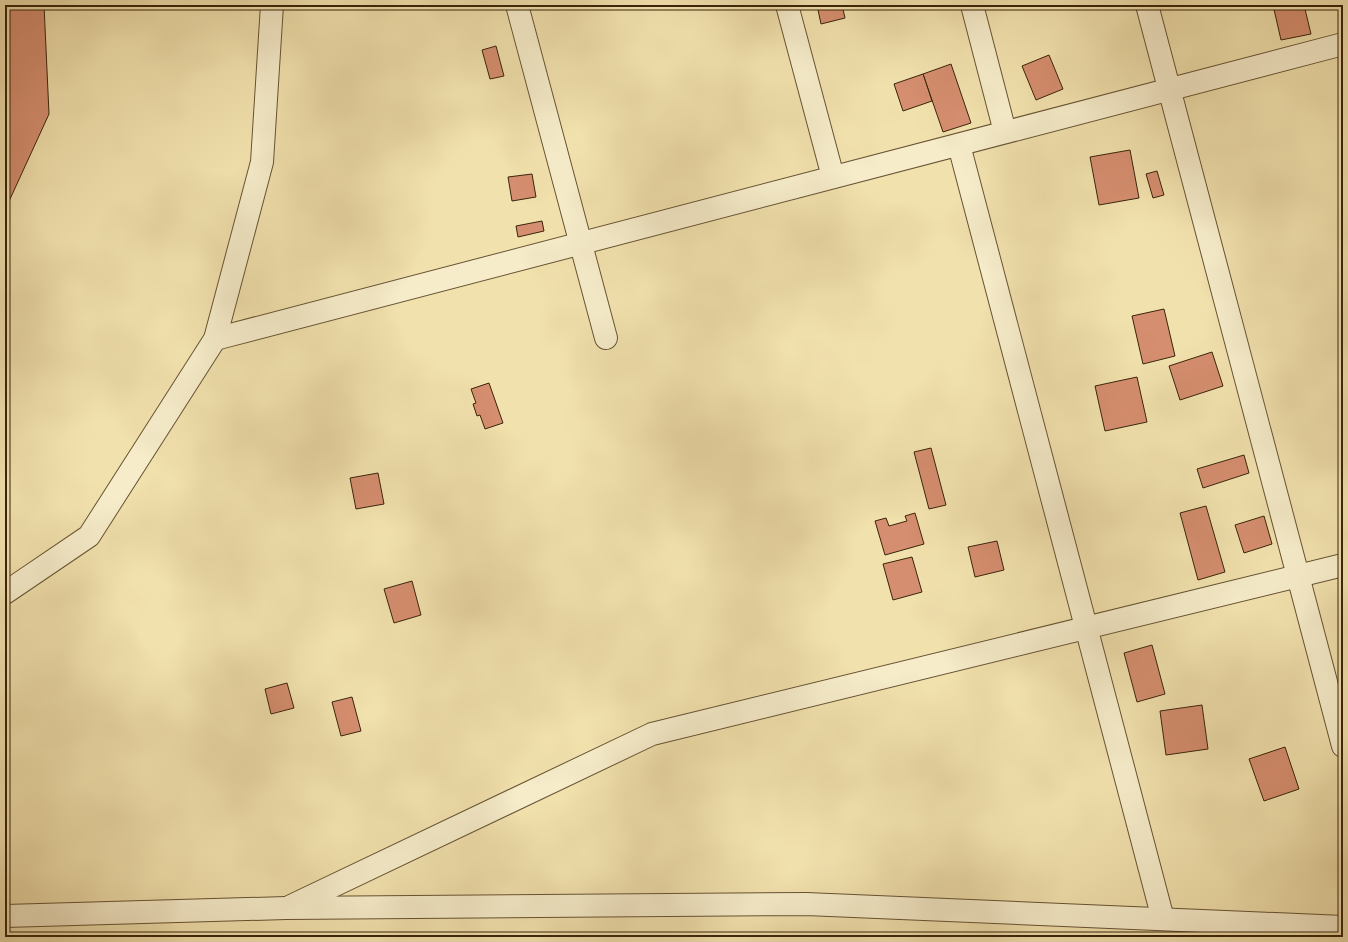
<svg xmlns="http://www.w3.org/2000/svg" width="1348" height="942" font-family="'IM FELL Double Pica',serif">
  <style>
    .building { fill: #d58e6f; stroke: #39240a }
    .lines { fill: none; stroke-linecap: round; stroke-linejoin: round }
    .minor-casing { stroke: #675333; stroke-width: 24 }
    .minor { stroke: #f6ecca; stroke-width: 22 }
  </style>
  <rect width="100%" height="100%" fill="#f1e1ad"/>
  <filter id="stains"><feTurbulence type="fractalNoise" baseFrequency=".005" numOctaves="4"/><feColorMatrix values="0 0 0 0 .2 0 0 0 0 .09 0 0 0 0 .02 0 0 0 .5 -.17"/></filter>
  <radialGradient id="worn" r=".72"><stop offset=".6" stop-color="#630" stop-opacity="0"/><stop offset="1" stop-color="#630" stop-opacity=".3"/></radialGradient>
  <g class="building">
    <path d="M5,5H44L49,114L5,210Z"/>
    <path d="M817,5H842L845,18L821,24Z"/>
    <path d="M1273,5H1304L1311,34L1281,40Z"/>
    <path d="M496,46L504,76L490,79L482,50Z"/>
    <path d="M1049,55L1063,89L1036,100L1022,66Z"/>
    <path d="M951,64L971,123L943,132L923,74Z"/>
    <path d="M923,74L932,101L903,111L894,84Z"/>
    <path d="M1130,150L1139,198L1099,205L1090,157Z"/>
    <path d="M1157,171L1164,195L1153,198L1146,174Z"/>
    <path d="M532,174L536,197L512,201L508,177Z"/>
    <path d="M542,221L544,231L518,237L516,226Z"/>
    <path d="M1164,309L1175,356L1143,364L1132,316Z"/>
    <path d="M1212,352L1223,386L1180,400L1169,366Z"/>
    <path d="M1137,377L1147,422L1105,431L1095,386Z"/>
    <path d="M489,383L503,423L485,429L480,415L477,416L473,404L476,403L471,389Z"/>
    <path d="M931,448L946,505L929,509L914,452Z"/>
    <path d="M1244,455L1249,473L1203,488L1197,469Z"/>
    <path d="M378,473L384,504L356,509L350,478Z"/>
    <path d="M1206,506L1225,572L1198,580L1180,513Z"/>
    <path d="M915,513L924,544L885,555L875,521L886,518L889,526L907,521L905,516Z"/>
    <path d="M1264,516L1272,544L1244,553L1235,525Z"/>
    <path d="M997,541L1004,570L975,577L968,547Z"/>
    <path d="M912,557L922,592L893,600L883,564Z"/>
    <path d="M412,581L421,615L394,623L384,589Z"/>
    <path d="M1152,645L1165,694L1137,702L1124,653Z"/>
    <path d="M287,683L294,708L271,714L265,689Z"/>
    <path d="M352,697L361,731L341,736L332,702Z"/>
    <path d="M1202,705L1208,749L1166,755L1160,711Z"/>
    <path d="M1285,747L1299,789L1264,801L1249,759Z"/>
  </g>
  <g class="lines">
    <defs>
      <g id="minor">
        <path d="M517,5L606,338"/>
        <path d="M787,5L833,177"/>
        <path d="M972,5L1005,132"/>
        <path d="M1147,5L1343,746"/>
        <path d="M959,145L1163,919"/>
        <path d="M215,339L1343,44"/>
        <path d="M5,593L89,536L215,339L262,162L272,5"/>
        <path d="M291,906L652,734L1343,565"/>
        <path d="M5,916L286,908L806,904L1343,927"/>
      </g>
    </defs>
    <use href="#minor" class="minor-casing"/>
    <use href="#minor" class="minor"/>
  </g>
  <rect width="1348" height="942" fill="none" stroke="#f1e1ad" stroke-width="20"/>
  <rect x="6" y="6" width="1336" height="930" fill="none" stroke="#39240a" stroke-width="2"/>
  <rect x="10" y="10" width="1328" height="922" fill="none" stroke="#39240a"/>
  <rect width="100%" height="100%" filter="url(#stains)"/>
  <rect width="100%" height="100%" fill="url(#worn)"/>
</svg>
